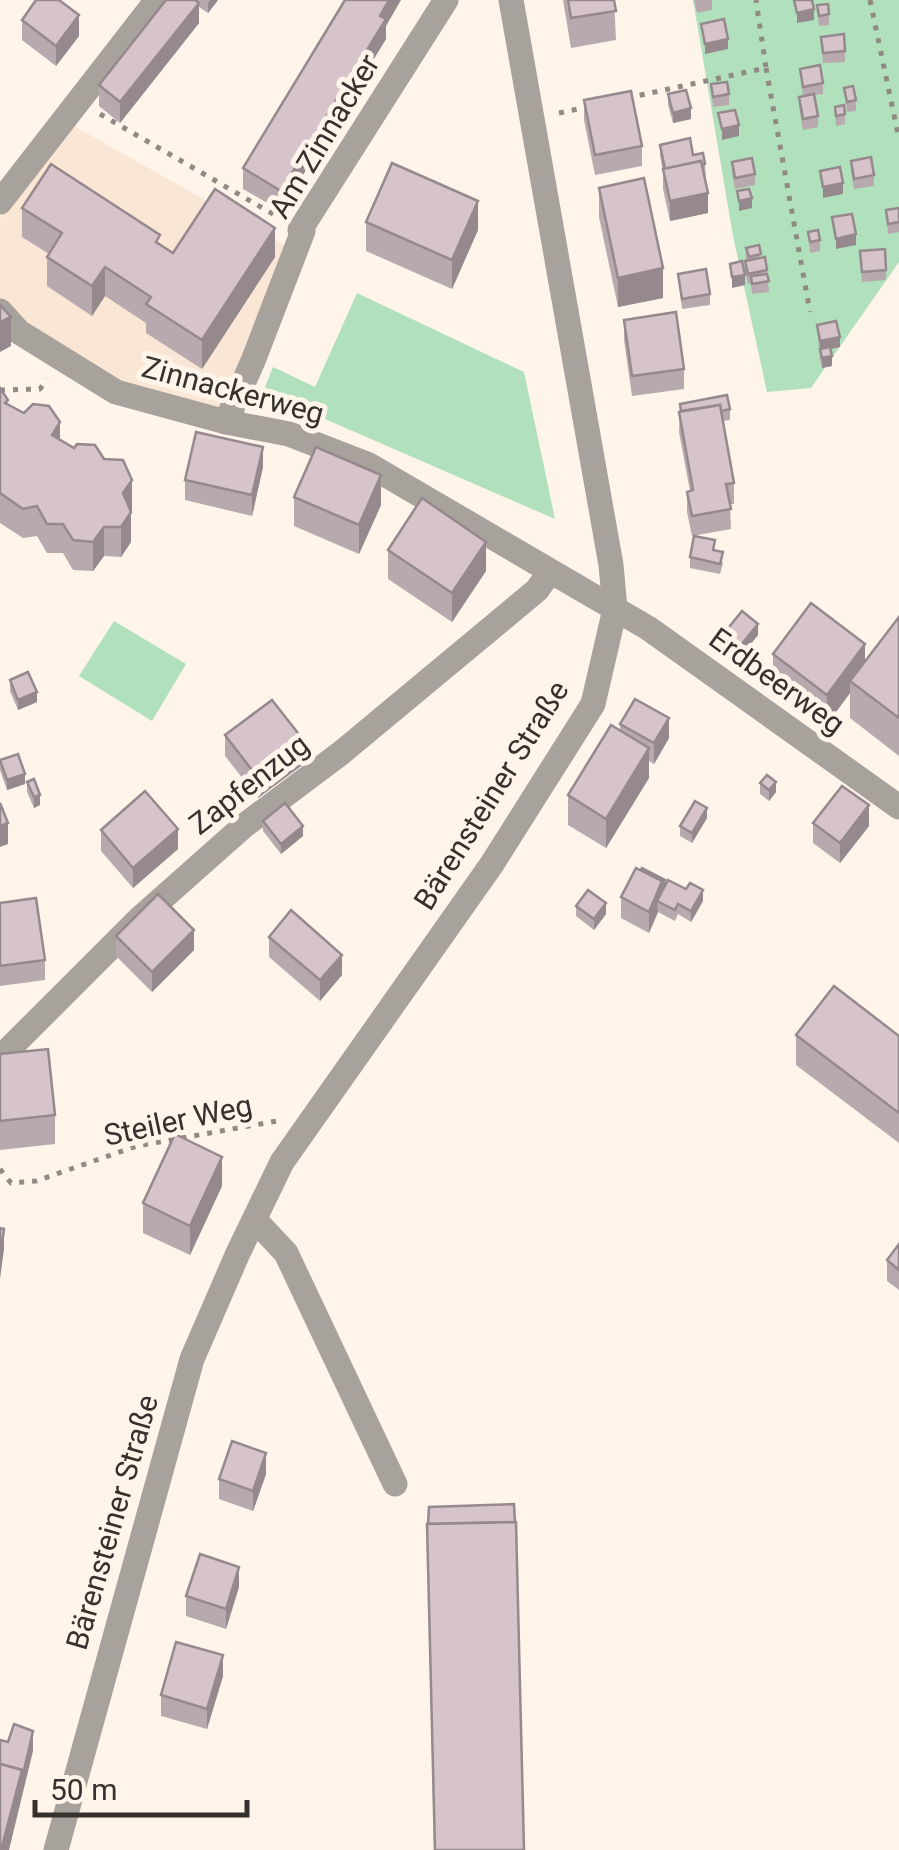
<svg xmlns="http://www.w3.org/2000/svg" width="899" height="1850" font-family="Roboto,sans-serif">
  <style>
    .built { fill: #f9e6d4 }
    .green { fill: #b0e0bc }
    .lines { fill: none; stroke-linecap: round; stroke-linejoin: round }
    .path { stroke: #918a82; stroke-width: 5; stroke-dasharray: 5 8; stroke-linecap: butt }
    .minor { stroke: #a8a29d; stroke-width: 25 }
    .wall { fill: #b8a9ae }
    .shaded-wall { fill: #96898d }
    .building { fill: #d6c4ca; stroke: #96898d; stroke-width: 2.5 }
    .labels { text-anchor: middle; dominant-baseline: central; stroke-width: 10; stroke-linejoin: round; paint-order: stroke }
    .street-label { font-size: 30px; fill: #36312c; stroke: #fef4ea }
  </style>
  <rect width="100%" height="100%" fill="#fef4ea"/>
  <path class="built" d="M74,126L290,248L219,408L123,386L25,326L0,300V217Z"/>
  <g class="green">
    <path d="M693,0H899V262L811,388L767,392L733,236Z"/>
    <path d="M357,293L524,372L555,519L263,392L273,367L315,387Z"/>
    <path d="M114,621L186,664L152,721L79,676Z"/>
  </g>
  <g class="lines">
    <g class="path">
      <path d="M870,0L899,139"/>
      <path d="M766,68L810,312"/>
      <path d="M627,98L766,68L756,0"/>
      <path d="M559,113L587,107"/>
      <path d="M100,114L280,218"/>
      <path d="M0,390L40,389L47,379"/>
      <path d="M0,1169L11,1183L36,1181L137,1146L277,1121"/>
    </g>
    <g class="minor">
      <path d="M0,202L157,0"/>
      <path d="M0,311L19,332L116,392L226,422L289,434L369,465L648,628L899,807"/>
      <path d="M226,422L253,361L303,231L300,230L446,0"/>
      <path d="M0,1058L139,919L245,825L341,753L537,590L549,573"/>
      <path d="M255,1220L286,1253L395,1484"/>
      <path d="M56,1850L192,1359L238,1253L282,1162L492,864L593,704L615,609L611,565L511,0"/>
    </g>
  </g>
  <g class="wall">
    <path d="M166,0H218L208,13L199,7V23L120,123L99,106V85Z"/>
    <path d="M563,0H614L616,40L571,48Z"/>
    <path d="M694,0H712V10L697,13Z"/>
    <path d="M817,5L829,14V25L819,26Z"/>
    <path d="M22,20L79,36L56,66L22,40Z"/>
    <path d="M386,26V39L281,211L243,189V168Z"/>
    <path d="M821,37L845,51V62L823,63Z"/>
    <path d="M800,69L823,83V94L814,95L818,116V127L803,130L799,107V97L803,96Z"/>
    <path d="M711,84L729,94V105L713,107Z"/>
    <path d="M844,88L856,100V111L847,112Z"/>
    <path d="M668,94L691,119L673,123L668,105Z"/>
    <path d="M584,100L642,146V166L595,175L584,120Z"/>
    <path d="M835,107L845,114V124L836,126Z"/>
    <path d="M660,145L693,155L705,164L708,213L670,221L663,189V173L660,155Z"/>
    <path d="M851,161L874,175V186L854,189L851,171Z"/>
    <path d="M732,162L755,174V185L735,189L732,173Z"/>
    <path d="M599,188L663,298L618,307L599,217Z"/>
    <path d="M22,208L160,244L173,253L275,257L202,369L146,333V323L105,296L92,316L47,286V257L49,254L22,237Z"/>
    <path d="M899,208V232L888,234L886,210Z"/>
    <path d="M366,222L478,230L452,289L366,251Z"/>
    <path d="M808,232L820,240V251L810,253Z"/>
    <path d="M746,248L761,257L767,270L769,292L752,294L751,283L748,284L745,271Z"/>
    <path d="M860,251L886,270V280L862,282Z"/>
    <path d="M678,274L710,294V305L682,309Z"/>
    <path d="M624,320L684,369V389L632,396L624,340Z"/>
    <path d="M817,325L840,347L830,349L832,366L822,368L820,360Z"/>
    <path d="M0,388L8,404L60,439L132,510L131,512V542L121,557L104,556L93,571L73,570L63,553H47L37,536L23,538L0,523Z"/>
    <path d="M680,404L730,409V420L723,421L734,483V504H730L731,529L692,536L687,512V492L690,491L679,432Z"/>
    <path d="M263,467L252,516L185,500V480Z"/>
    <path d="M294,497L381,505L359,554L294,526Z"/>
    <path d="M388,550L486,571L452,622L388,579Z"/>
    <path d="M715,551L723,563L720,574L690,568V557Z"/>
    <path d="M899,617V756L850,718V693L827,724L773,684V654L865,661Z"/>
    <path d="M725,632L758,635L741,656L725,643Z"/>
    <path d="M10,680L37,702L18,710L10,691Z"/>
    <path d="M620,724L669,738L654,764L649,761V778L606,848L568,825V795L620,731Z"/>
    <path d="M225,735L305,763L258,798L225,756Z"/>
    <path d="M0,760L25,784L7,790L0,770Z"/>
    <path d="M27,782L40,805L34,808L27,792Z"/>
    <path d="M760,783L776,792L769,801L760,794Z"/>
    <path d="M707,818L692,843L680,836V826Z"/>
    <path d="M263,821L303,836L281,854L263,831Z"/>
    <path d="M813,823L869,826L840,863L813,843Z"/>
    <path d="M101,830L178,849L133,888L101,851Z"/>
    <path d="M665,886L703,901L691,922L678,914L675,921L658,912L649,933L621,918V897Z"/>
    <path d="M0,903L45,960V980L0,986Z"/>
    <path d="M576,906L606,914L594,930L576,916Z"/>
    <path d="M116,936L194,950L152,992L116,956Z"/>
    <path d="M269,937L342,975L320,1001L269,957Z"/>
    <path d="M796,1035L899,1036V1143L796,1065Z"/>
    <path d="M0,1054L55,1115V1144L0,1150Z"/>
    <path d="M222,1186L190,1255L143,1233V1203Z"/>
    <path d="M899,1244V1290L887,1281V1260Z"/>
    <path d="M266,1474L253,1511L219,1499V1479Z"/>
    <path d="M427,1524L524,1850H434Z"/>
    <path d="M239,1587L226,1629L186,1616V1596Z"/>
    <path d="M223,1676L207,1729L161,1716V1695Z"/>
  </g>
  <g class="shaded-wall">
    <path d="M210,0H218L208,13V3Z"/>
    <path d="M389,0H401L386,26V39L281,211V191Z"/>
    <path d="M199,3V23L120,123V102Z"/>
    <path d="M814,9V20L797,23V13Z"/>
    <path d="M79,15V36L56,66V46Z"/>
    <path d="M728,39V49L705,54V44Z"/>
    <path d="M691,108V119L673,123V113Z"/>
    <path d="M739,125V136L722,140V129Z"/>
    <path d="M843,183V194L823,198V187Z"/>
    <path d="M708,193V213L670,221V201Z"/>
    <path d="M752,198V208L739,211V201Z"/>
    <path d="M478,201V230L452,289V260Z"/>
    <path d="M275,228V257L202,369V340Z"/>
    <path d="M856,234V245L836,249V239Z"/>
    <path d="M105,267V296L92,316V286Z"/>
    <path d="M663,268V298L618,307V278Z"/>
    <path d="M745,275V285L732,288V277Z"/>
    <path d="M11,317V346L0,352V322Z"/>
    <path d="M840,337V347L820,351V341Z"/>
    <path d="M832,356V366L822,368V358Z"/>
    <path d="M60,422V451L52,435Z"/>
    <path d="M263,447V467L252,516V495Z"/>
    <path d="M381,475V505L359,554V525Z"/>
    <path d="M132,480V510L123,523V493Z"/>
    <path d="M131,512V542L121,557V527Z"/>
    <path d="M104,527V556L93,571V542Z"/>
    <path d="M486,542V571L452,622V593Z"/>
    <path d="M758,624V635L741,656V645Z"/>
    <path d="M865,644V673L850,681V693L827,724V695Z"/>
    <path d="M37,692V702L18,710V700Z"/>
    <path d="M669,718V738L654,764V743Z"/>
    <path d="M305,742V763L258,798V778Z"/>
    <path d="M649,748V778L606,848V819Z"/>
    <path d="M25,774V784L7,790V780Z"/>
    <path d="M776,782V792L769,801V790Z"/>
    <path d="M40,795V805L34,808V797Z"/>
    <path d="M869,805V826L840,863V843Z"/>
    <path d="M707,808V818L692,843V833Z"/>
    <path d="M8,823V844L0,847V826Z"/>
    <path d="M303,826V836L281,854V844Z"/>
    <path d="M178,829V849L133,888V868Z"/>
    <path d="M665,880V890L657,901L658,912L649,933V912L662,881Z"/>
    <path d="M703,890V901L691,922V911Z"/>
    <path d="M606,903V914L594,930V919Z"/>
    <path d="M194,930V950L152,992V972Z"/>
    <path d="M342,955V975L320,1001V980Z"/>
    <path d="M222,1157V1186L190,1255V1226Z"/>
    <path d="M4,1229V1249L0,1279V1258Z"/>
    <path d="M266,1453V1474L253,1511V1491Z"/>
    <path d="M239,1567V1587L226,1629V1609Z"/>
    <path d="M223,1655V1676L207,1729V1709Z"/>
    <path d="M33,1731V1751L9,1850H1Z"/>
  </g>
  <g class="building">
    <path d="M36,0H59L79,15L56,46L22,20Z"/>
    <path d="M166,0H195L199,3L120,102L99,85Z"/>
    <path d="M345,0H389L380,16L386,19L281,191L243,168Z"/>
    <path d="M568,0H614L616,11L571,18Z"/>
    <path d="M794,0H812L814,9L797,13Z"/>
    <path d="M828,4L829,14L819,16L817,5Z"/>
    <path d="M724,19L728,39L705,44L701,24Z"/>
    <path d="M844,34L845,51L823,53L821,37Z"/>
    <path d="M820,65L823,83L803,87L800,69Z"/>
    <path d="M727,82L729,94L713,97L711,84Z"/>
    <path d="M853,86L856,100L847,102L844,88Z"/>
    <path d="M686,90L691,108L673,113L668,94Z"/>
    <path d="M631,91L642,146L595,155L584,100Z"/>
    <path d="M814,94L818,116L803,119L799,97Z"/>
    <path d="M844,105L845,114L836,116L835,107Z"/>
    <path d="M735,110L739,125L722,129L718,113Z"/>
    <path d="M690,138L693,155L703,153L705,164L702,165L701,161L665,169L660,145Z"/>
    <path d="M871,157L874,175L854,179L851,161Z"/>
    <path d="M752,158L755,174L735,178L732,162Z"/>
    <path d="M701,161L708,193L670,201L663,169Z"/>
    <path d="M392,163L478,201L452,260L366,222Z"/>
    <path d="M51,164L160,235L156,242L173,253L215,189L275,228L202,340L146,304L151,297L105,267L92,286L47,257L62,233L22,208Z"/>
    <path d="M840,167L843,183L823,187L820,171Z"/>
    <path d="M644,178L663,268L618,278L599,188Z"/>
    <path d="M749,189L752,198L739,201L737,191Z"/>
    <path d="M899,208V222L888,224L886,210Z"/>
    <path d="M852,214L856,234L836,239L832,217Z"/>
    <path d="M818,230L820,240L810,242L808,232Z"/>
    <path d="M759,245L761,254L749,257L746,248Z"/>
    <path d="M885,249L886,270L862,272L860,251Z"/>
    <path d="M765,257L767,270L748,274L745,261Z"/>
    <path d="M742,261L745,275L732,277L730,264Z"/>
    <path d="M706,269L710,294L682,299L678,274Z"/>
    <path d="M767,274L769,281L752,284L751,276Z"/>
    <path d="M0,305L11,317L0,322Z"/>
    <path d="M676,312L684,369L632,376L624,320Z"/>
    <path d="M836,321L840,337L820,341L817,325Z"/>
    <path d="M830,347L832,356L822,358L820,349Z"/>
    <path d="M0,388L8,400L5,403L24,413L33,404L49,406L60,422L52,435L74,448L77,444L95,445L104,459L123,460L132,480L123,493L131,512L121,527H104L93,542L73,540L63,524H47L37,506L23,509L0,493Z"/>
    <path d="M727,395L730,409L721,411L720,405L681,411L680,404Z"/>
    <path d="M720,405L734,483L726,484L731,509L692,516L687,492L693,490L679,412Z"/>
    <path d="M196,432L263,447L252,495L185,480Z"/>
    <path d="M316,447L381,475L359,525L294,497Z"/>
    <path d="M422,498L486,542L452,593L388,550Z"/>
    <path d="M694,536L715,540L713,550L723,552L720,564L690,557Z"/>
    <path d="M811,603L865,644L827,695L773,654Z"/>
    <path d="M742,611L758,624L741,645L725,632Z"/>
    <path d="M899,617V718L850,681Z"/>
    <path d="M28,672L37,692L18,700L10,680Z"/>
    <path d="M635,699L669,718L654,743L620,724Z"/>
    <path d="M272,700L305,742L258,778L225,735Z"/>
    <path d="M611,725L649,748L606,819L568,795Z"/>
    <path d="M18,754L25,774L7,780L0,760Z"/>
    <path d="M767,775L776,782L769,790L760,783Z"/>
    <path d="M34,779L40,795L34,797L27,782Z"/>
    <path d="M842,786L869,805L840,843L813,823Z"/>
    <path d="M145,791L178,829L133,868L101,830Z"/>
    <path d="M695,801L707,808L692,833L680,826Z"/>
    <path d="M0,803L8,823L0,826Z"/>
    <path d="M285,803L303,826L281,844L263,821Z"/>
    <path d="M636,868L662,881L649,912L621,897Z"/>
    <path d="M642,868L665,880L662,885V881L641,870Z"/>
    <path d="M668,880L686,889L690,883L703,890L691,911L678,904L675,910L657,901Z"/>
    <path d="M588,890L606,903L594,919L576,906Z"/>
    <path d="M158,894L194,930L152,972L116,936Z"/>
    <path d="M36,898L45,960L0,966V903Z"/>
    <path d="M291,910L342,955L320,980L269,937Z"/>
    <path d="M834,986L899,1036V1113L796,1035Z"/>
    <path d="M48,1049L55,1115L0,1121V1054Z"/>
    <path d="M175,1134L222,1157L190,1226L143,1203Z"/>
    <path d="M0,1228L4,1229L0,1258Z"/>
    <path d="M899,1244V1270L887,1260Z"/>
    <path d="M232,1441L266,1453L253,1491L219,1479Z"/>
    <path d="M514,1504L515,1522L428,1524L429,1507Z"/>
    <path d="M516,1522L524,1850H435L427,1524Z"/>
    <path d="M200,1554L239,1567L226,1609L186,1596Z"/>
    <path d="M176,1642L223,1655L207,1709L161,1695Z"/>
    <path d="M14,1724L33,1731L22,1779V1770L0,1764V1740L8,1742Z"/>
    <path d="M0,1764L22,1770L1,1850H0Z"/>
  </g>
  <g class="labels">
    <g class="street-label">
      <text transform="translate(324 136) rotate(-59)">Am Zinnacker</text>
      <text transform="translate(233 390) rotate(15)">Zinnackerweg</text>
      <text transform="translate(777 681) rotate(36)">Erdbeerweg</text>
      <text transform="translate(249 784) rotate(-38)">Zapfenzug</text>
      <text transform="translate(491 795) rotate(-58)">Bärensteiner Straße</text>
      <text transform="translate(178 1120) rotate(-12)">Steiler Weg</text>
      <text transform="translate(112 1522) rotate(-74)">Bärensteiner Straße</text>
    </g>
  </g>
  <path d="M35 1800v15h212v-15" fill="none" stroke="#36312c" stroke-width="5"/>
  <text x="50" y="1800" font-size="30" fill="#36312c" stroke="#fef4ea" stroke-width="8" paint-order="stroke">50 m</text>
</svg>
